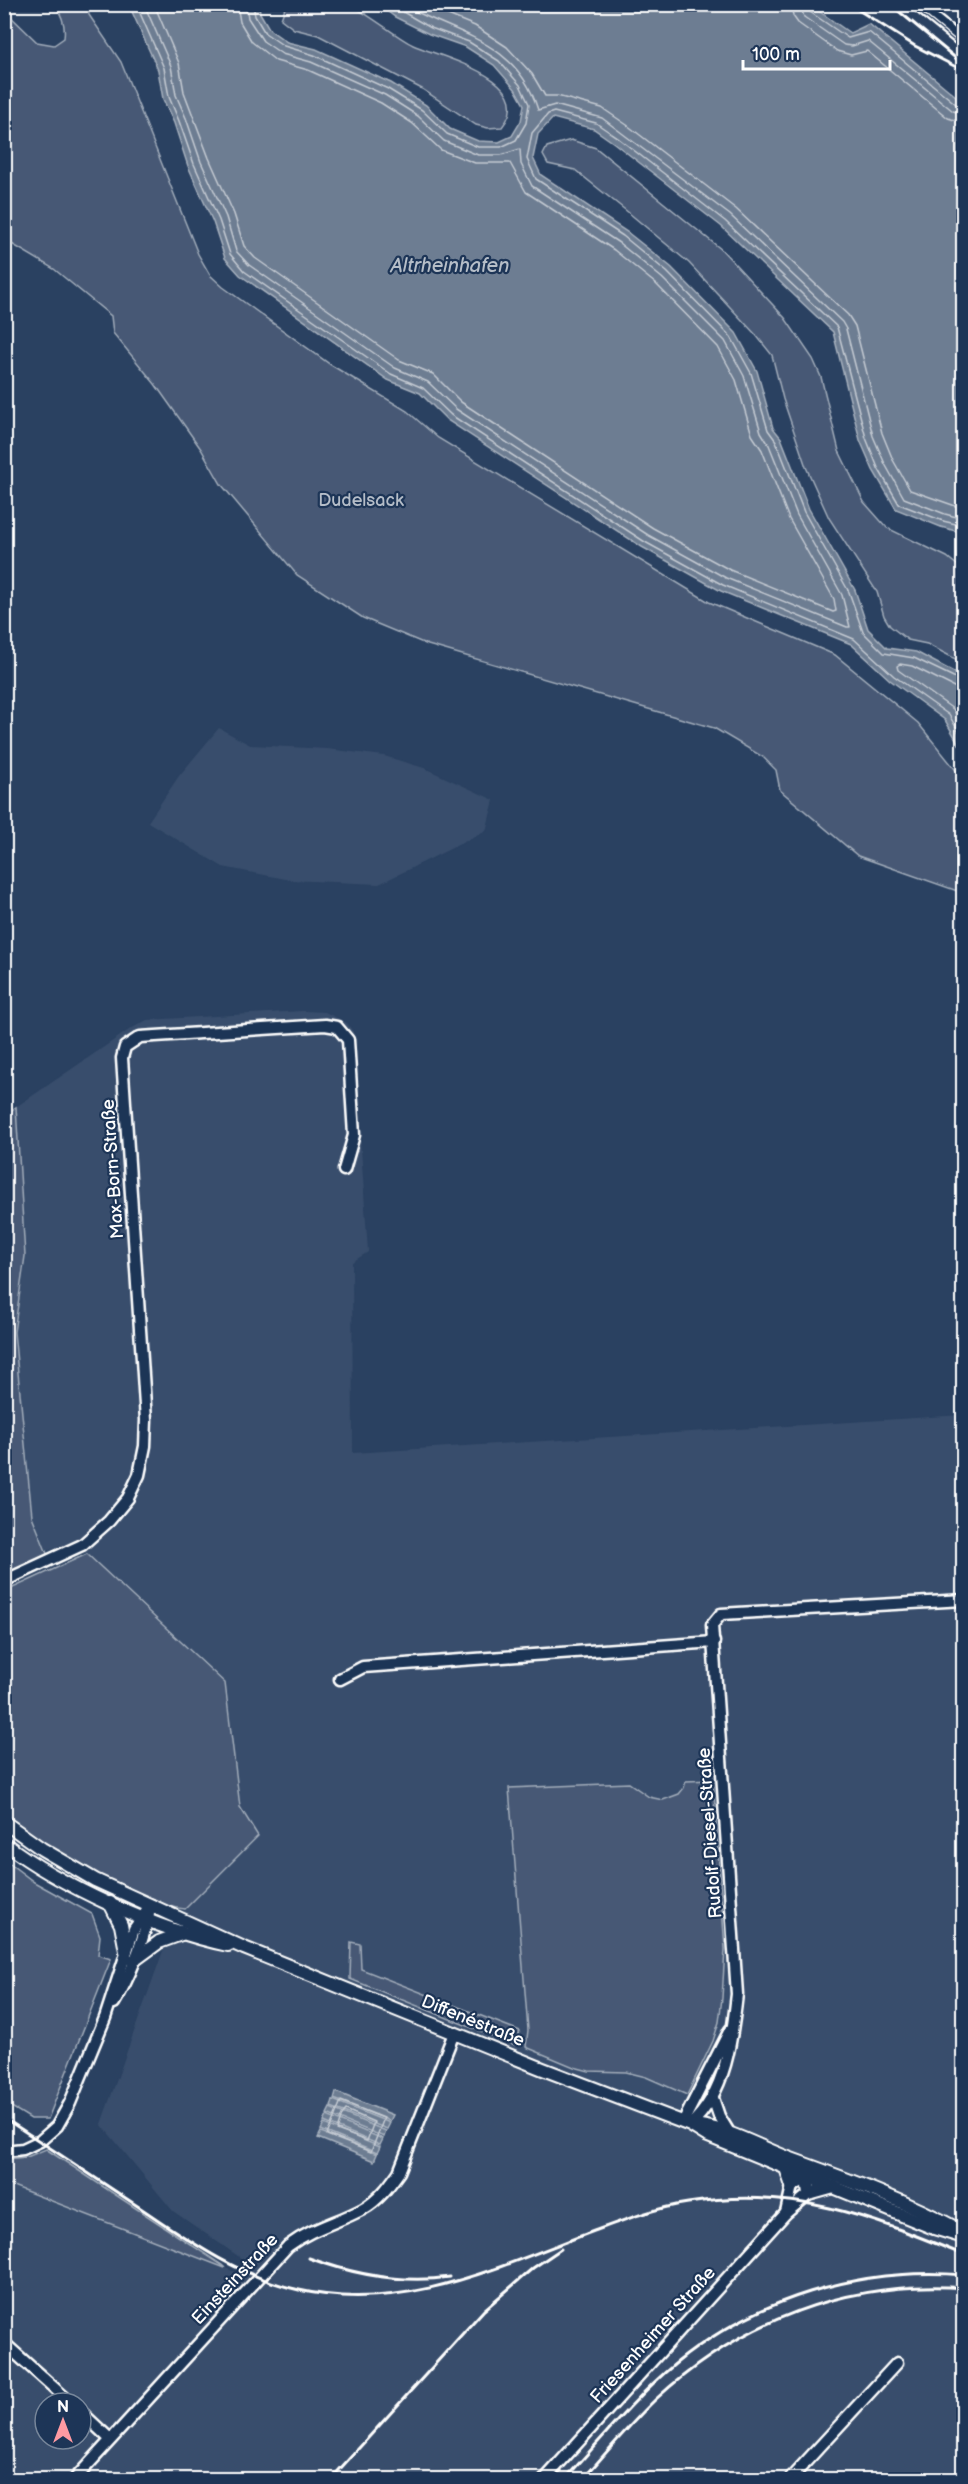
<svg xmlns="http://www.w3.org/2000/svg" width="968" height="2484" font-family="'Balsamiq Sans',sans-serif">
  <style>
    .built { fill: #394e6c; fill-rule: evenodd }
    .green { fill: #465975; stroke: #a2acba; stroke-width: 1.5 }
    .water { fill: #6d7d92; stroke: #a7b1be; stroke-width: 1.5 }
    .lines { fill: none; stroke-linecap: round; stroke-linejoin: round }
    .shore { stroke: #c5cbd3; stroke-width: 1.5 }
    .minor-casing { stroke: #fff; stroke-width: 15 }
    .major-casing { stroke: #fff; stroke-width: 16 }
    .minor { stroke: #1d3557; stroke-width: 10 }
    .major { stroke: #1d3557; stroke-width: 12 }
    .tram { stroke: #fff; stroke-width: 1.5 }
    .rail { stroke: #fff; stroke-width: 3 }
    .labels { text-anchor: middle; dominant-baseline: central; stroke-width: 4.5; stroke-linejoin: round; paint-order: stroke }
    .park-label { font-size: 18px; fill: #b5bdc8; stroke: #1d3557 }
    .street-label { font-size: 18px; fill: #fff; stroke: #1d3557 }
    .water-label { font-size: 20px; font-style: italic; fill: #b6bec8; stroke: #1d3557 }
  </style>
  <rect width="100%" height="100%" fill="#2a4161"/>
  <filter id="ink" filterUnits="userSpaceOnUse"><feTurbulence type="fractalNoise" baseFrequency=".0167" numOctaves="2"/><feDisplacementMap in="SourceGraphic" scale="12" xChannelSelector="R" yChannelSelector="G"/><feConvolveMatrix kernelMatrix="1 2 1 2 8 2 1 2 1" color-interpolation-filters="sRGB"/></filter>
  <g filter="url(#ink)">
    <g class="built">
      <path d="M219,728L250,745L327,749L384,756L424,768L494,800L486,831L379,884L291,880L223,867L148,822L179,776Z"/>
      <path d="M303,1011L325,1012L347,1023L353,1032L368,1252L352,1262L353,1453L963,1415V2479H5L4,2183L243,2275L251,2265L173,2211L101,2124L163,1951L185,1909L258,1835L240,1807L225,1683L74,1542L47,1551L32,1516L14,1332L25,1256L16,1107L129,1030L147,1020ZM45,2403H81V2439H45Z"/>
    </g>
    <g class="green">
      <path d="M55,5H88L89,15L121,62L198,254L210,275L223,287L331,365L407,411L438,438L709,602L835,655L918,723L963,779V893L858,856L780,790L776,770L763,757L714,728L428,645L363,618L297,575L221,484L201,449L155,384L113,333L111,316L54,269L5,240V11L37,42L54,45L64,38C66,25 62,15 55,5Z"/>
      <path d="M286,5C305,4 327,2 346,4C359,6 397,38 413,45C440,57 540,80 502,127L488,128L476,125L422,89L318,35L294,29L281,19Z"/>
      <path d="M571,140L596,148L722,250L785,318L813,359L821,377L839,451L864,502L887,528L947,557L963,570V663L927,644L908,640L890,626L884,616L877,592L829,518L806,467L783,399L772,355L756,335L689,263L629,213L575,170L548,164L543,155L547,147Z"/>
      <path d="M16,1107L25,1256L14,1332L32,1516L50,1561L5,1581L4,1116Z"/>
      <path d="M87,1554L225,1683L240,1807L258,1836L185,1909C167,1908 153,1900 137,1893C90,1872 45,1846 5,1816L4,1592Z"/>
      <path d="M713,1780L725,1949L722,1998L719,2022L713,2041L687,2095L646,2077L626,2072L589,2071L574,2067L526,2047L528,2030L509,1788L629,1783L649,1797L663,1800L679,1794L684,1788L686,1781Z"/>
      <path d="M5,1860L34,1882L92,1914L100,1936L98,1955L111,1959L48,2119H31L5,2103Z"/>
      <path d="M351,1942L360,1944L361,1969L520,2031L515,2045L350,1979Z"/>
      <path d="M46,2149L222,2265L225,2268L5,2183V2159L27,2157Z"/>
    </g>
    <g class="water">
      <path d="M129,5H259L260,13L270,30L287,42L316,49L391,83L426,105L450,129L478,141L499,142L512,136L521,121L524,105L515,89L494,65L466,47L429,34L395,17L379,5H810L850,33L869,24L963,102V533L941,527L896,509L873,470L860,440L833,332L721,226L614,143L594,129L553,118L538,134L533,158L541,175L627,232L671,267L736,333L757,371L773,428L781,438L809,509L855,590L868,629L887,648L916,652L963,677V751L945,720L890,680L851,644L721,591L642,547L447,420L420,393L388,380L240,275L225,258L213,222L188,166L174,123L163,99L158,70Z"/>
      <path d="M336,2092L393,2115L390,2121L334,2099Z"/>
      <path d="M333,2100L390,2123L387,2129L331,2107Z"/>
      <path d="M330,2108L386,2131L384,2137L327,2114Z"/>
      <path d="M327,2116L383,2139L380,2145L324,2122Z"/>
      <path d="M324,2124L380,2147L377,2153L321,2130Z"/>
      <path d="M321,2132L377,2154L374,2161L318,2138Z"/>
    </g>
    <g class="lines">
      <g class="shore">
        <path d="M136,4L164,68L169,97L179,121L194,164L219,220L230,254L244,271L391,374L423,388L451,415L645,542L723,585L854,639L894,676L949,715L964,741"/>
        <path d="M144,4L171,66L176,95L186,118L201,162L226,217L236,251L249,265L395,368L428,382L456,409L648,535L726,578L847,627H850L842,595L797,515L769,445L761,432L744,376L725,341L662,278L619,243L532,186L521,164L520,149L501,155H478L444,141L418,116L385,95L311,62L282,54L263,41L248,18L246,4"/>
        <path d="M154,4L179,63L184,92L209,158L234,214L244,246L255,258L399,360L433,374L461,402L653,528L730,570L833,612L836,611L834,599L789,519L762,450L752,435L736,380L718,347L656,284L614,250L526,192L510,163H475L441,150L412,123L381,103L308,70L276,61L252,42L240,22L237,4"/>
        <path d="M253,4L255,16L265,33L284,46L314,55L388,89L422,110L447,134L478,147H501L516,140L526,123L529,104L520,85L499,61L469,42L431,28L389,4"/>
        <path d="M401,4C457,35 517,40 538,110L555,105L602,118L730,215L842,322L846,329L873,436L885,464L904,498L945,514L964,519"/>
        <path d="M421,4L475,26L507,47L532,74L545,96H557L602,108L627,125L736,209L848,315L855,326L882,433L893,460L910,490L964,509"/>
        <path d="M791,4L793,16L798,23L837,51L851,55L867,51L948,118L964,123"/>
        <path d="M800,4L804,17L844,45L852,46L868,41L953,111L964,114"/>
        <path d="M807,4L810,12L848,38L869,32L957,105L964,106"/>
        <path d="M964,526L943,521L899,504L878,468L866,438L837,327L725,221L618,138L596,123L554,112L548,114L532,133L527,159L536,179L623,236L667,272L731,337L751,373L768,430L776,441L804,512L849,592L863,632L884,653L914,658L964,682"/>
        <path d="M964,690L956,688L912,666L900,664L897,666L898,670L953,709L964,726"/>
        <path d="M341,2101L384,2118L371,2152L327,2135Z"/>
        <path d="M346,2110L374,2122L367,2141L337,2130L342,2115Z"/>
      </g>
      <defs>
        <g id="minor">
          <path d="M916,4L964,43"/>
          <path d="M4,1581L82,1545L109,1521L128,1498L139,1475L145,1446L146,1420L122,1058L125,1047L140,1037L325,1025L337,1027L348,1040L354,1135L344,1170"/>
          <path d="M340,1679L363,1667L714,1642"/>
          <path d="M114,2003C130,1977 142,1944 149,1914"/>
          <path d="M712,2095L719,2116L730,2134"/>
          <path d="M683,2122L730,2030"/>
          <path d="M690,2125C726,2093 732,2039 737,1994L712,1625L721,1614L964,1600"/>
          <path d="M4,2151L23,2149L40,2141L57,2126L70,2103L105,2018L134,1929L151,1905"/>
          <path d="M786,2213L792,2186"/>
          <path d="M4,2343L71,2403"/>
          <path d="M81,2412L110,2439"/>
          <path d="M74,2480L288,2246C314,2227 337,2223 363,2209C379,2200 389,2186 399,2172L454,2033"/>
          <path d="M544,2480L786,2213L809,2194"/>
          <path d="M789,2480L897,2363"/>
        </g>
        <g id="major">
          <path d="M4,1822L42,1849L95,1880L244,1948L543,2069L690,2125L706,2135L934,2228L964,2237"/>
          <path d="M4,1843C60,1886 159,1931 228,1945"/>
          <path d="M110,1903L121,1925L126,1951"/>
          <path d="M133,1961L159,1942L181,1934"/>
          <path d="M691,2125C726,2127 758,2147 791,2159C849,2180 907,2201 961,2231"/>
          <path d="M786,2168L792,2186L811,2174"/>
          <path d="M806,2170L809,2194L834,2187"/>
        </g>
      </defs>
      <use href="#minor" class="minor-casing"/>
      <use href="#major" class="major-casing"/>
      <use href="#minor" class="minor"/>
      <use href="#major" class="major"/>
      <path class="tram" d="M911,4L964,47"/>
      <g class="rail">
        <path d="M849,4L915,46L964,71"/>
        <path d="M890,4L964,65"/>
        <path d="M4,2118C49,2147 94,2177 139,2207C189,2241 238,2276 299,2290C403,2314 498,2267 594,2231C624,2220 655,2208 688,2203C794,2186 868,2216 964,2255"/>
        <path d="M309,2258C355,2275 402,2284 450,2277"/>
        <path d="M330,2480L484,2310L533,2268L561,2249"/>
        <path d="M564,2480C600,2441 634,2398 675,2364C755,2299 860,2266 964,2275"/>
        <path d="M582,2480C606,2453 630,2424 656,2399C740,2321 849,2279 964,2288"/>
      </g>
    </g>
  </g>
  <g class="labels">
    <g class="park-label">
      <text x="361" y="500">Dudelsack</text>
    </g>
    <g class="street-label">
      <text transform="translate(113 1169) rotate(-94)">Max-Born-Straße</text>
      <text transform="translate(710 1833) rotate(-94)">Rudolf-Diesel-Straße</text>
      <text transform="translate(473 2021) rotate(22)">Diffenéstraße</text>
      <text transform="translate(235 2279) rotate(-47)">Einsteinstraße</text>
      <text transform="translate(653 2335) rotate(-48)">Friesenheimer Straße</text>
    </g>
    <g class="water-label">
      <text x="450" y="266">Altrheinhafen</text>
    </g>
  </g>
  <rect width="968" height="2484" fill="none" stroke="#1d3557" stroke-width="24"/>
  <rect x="12" y="12" width="944" height="2460" fill="none" stroke="#fff" stroke-width="2" filter="url(#ink)"/>
  <g transform="translate(63 2421)"><circle r="28" fill="#1d3557" stroke="#77869a" stroke-width="1.5"/>
  <path d="M0-4.5L10 22L0 15L-10 22Z" fill="#ff9aa2"/>
  <text y="-9" font-size="16" font-weight="bold" text-anchor="middle" fill="#ffffff">N</text>
  </g>
  <path d="M743 60v9h147v-9" fill="none" stroke="#ffffff" stroke-width="3"/>
  <text x="752" y="60" font-size="18" fill="#ffffff" stroke="#1d3557" stroke-width="4.5" paint-order="stroke">100 m</text>
</svg>
